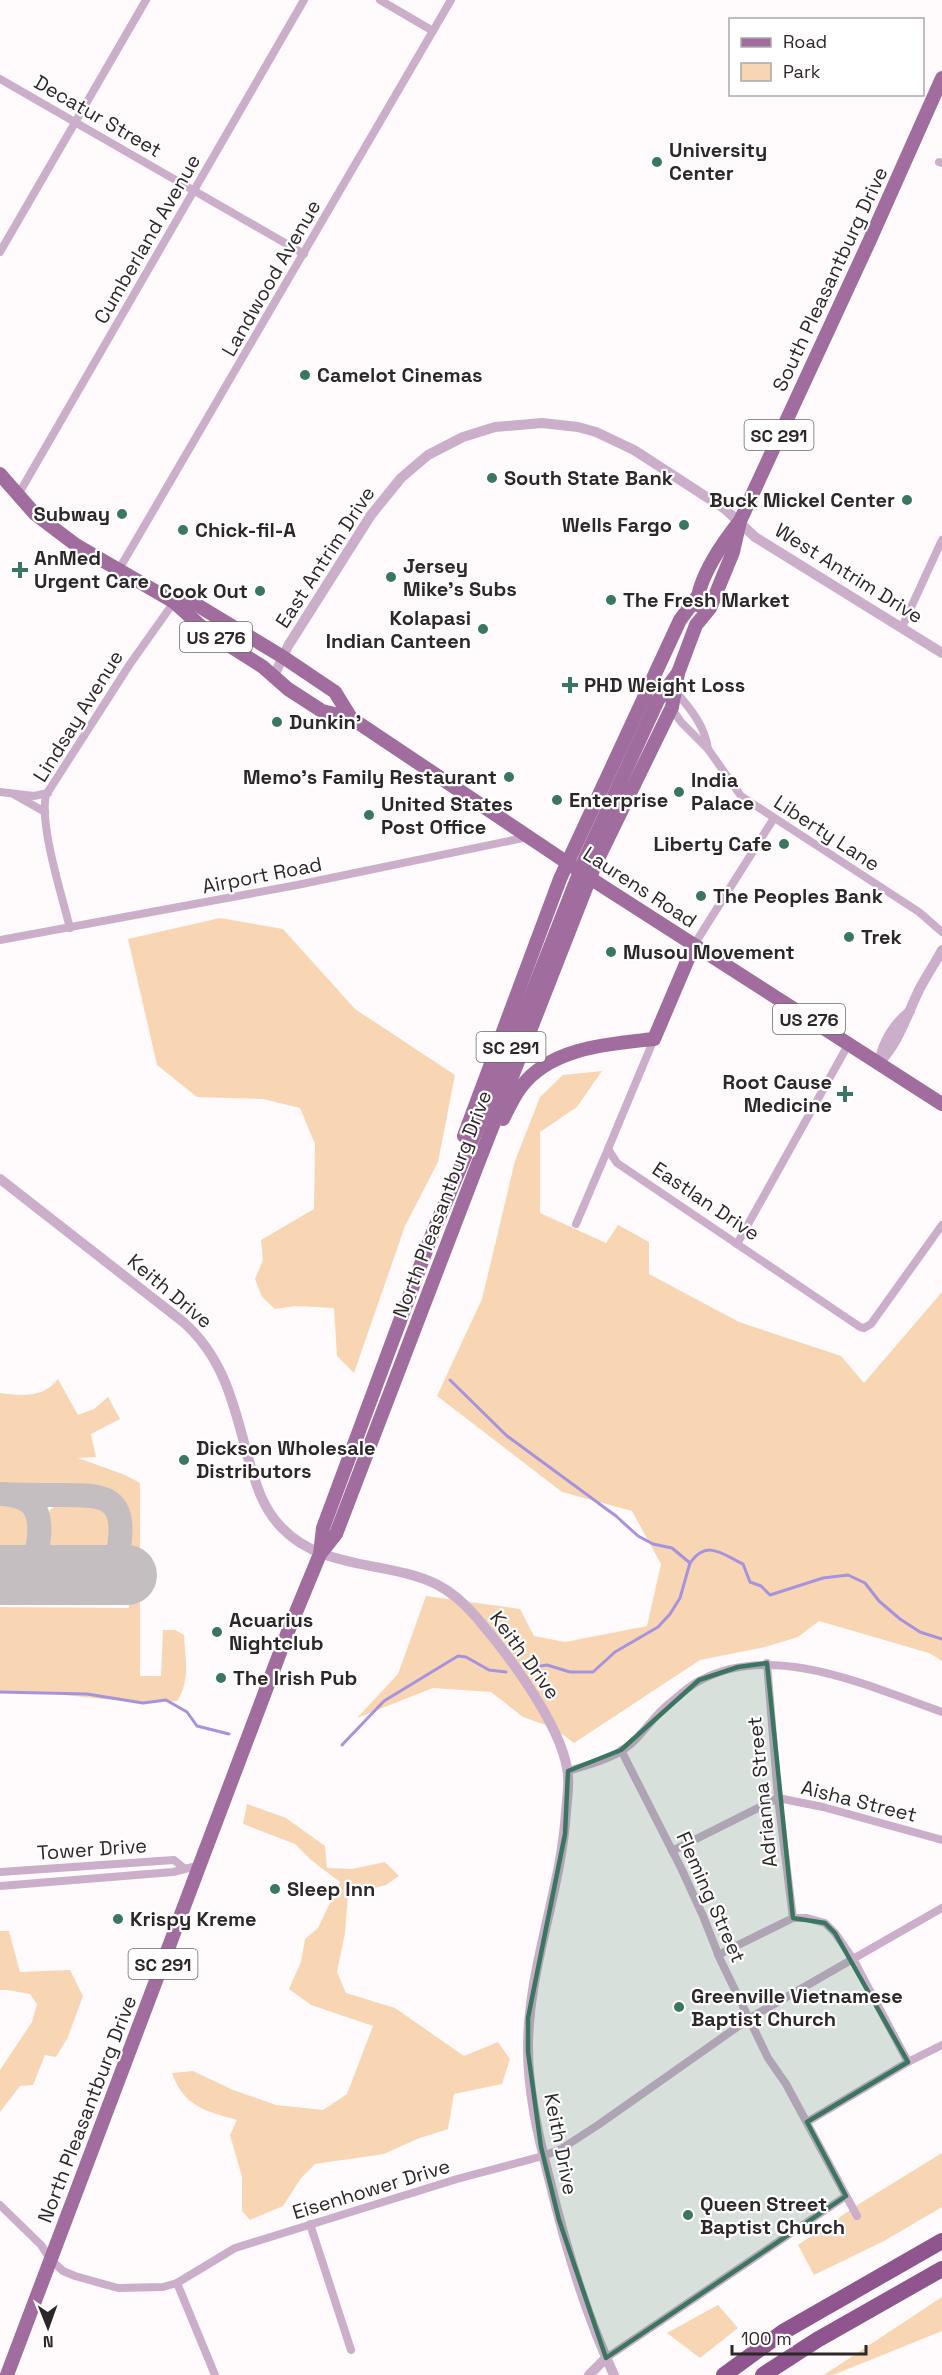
<svg xmlns="http://www.w3.org/2000/svg" width="942" height="2375" font-family="'Space Grotesk',sans-serif">
  <style>
    .green { fill: #f8d6b3 }
    .lines { fill: none; stroke-linecap: round; stroke-linejoin: round }
    .stream { stroke: #a593de; stroke-width: 3 }
    .taxiway { stroke: #c4bec0; stroke-width: 24 }
    .runway { stroke: #c4bec0; stroke-width: 60 }
    .minor { stroke: #cbafca; stroke-width: 8 }
    .tertiary { stroke: #cbafca; stroke-width: 10 }
    .primary { stroke: #a06d9e; stroke-width: 14 }
    .motorway { stroke: #8f558e; stroke-width: 16 }
    .marked { fill: #3b7660; fill-opacity: 0.2; stroke: #3b7660; stroke-width: 4.5; stroke-linejoin: round }
    .poi-dot { fill: #3b7660; stroke: #fff; stroke-width: 2 }
    .labels { text-anchor: middle; dominant-baseline: central; stroke-width: 4.5; stroke-linejoin: round; paint-order: stroke }
    .shield { fill: #fff; stroke: #6d6869; stroke-width: 1.5 }
    .shield-label { font-size: 18px; font-weight: bold; fill: #2e2729 }
    .street-label { font-size: 20px; fill: #2e2729; stroke: #fff }
    .poi-label { font-size: 20px; font-weight: bold; fill: #2e2729; stroke: #fff; text-anchor: start }
  </style>
  <rect width="100%" height="100%" fill="#fffafb"/>
  <g class="green">
    <path d="M220,918L283,929L355,1009L455,1075L438,1162L405,1226L354,1373L337,1356L334,1308L295,1306L275,1309L262,1297L255,1279L263,1260L261,1240L314,1209L315,1144L300,1108L263,1099L197,1097L157,1065L128,939Z"/>
    <path d="M602,1071L577,1107L540,1132V1213L606,1243L618,1225L649,1242V1274L739,1322L841,1356L864,1383L942,1292V1661L929,1653L819,1621L798,1637L765,1647L700,1660L574,1743L554,1728L523,1717L491,1692L433,1688L357,1718L398,1674L426,1596L520,1609L534,1636L565,1642L647,1626L661,1564L632,1511L562,1492L437,1396L482,1299L515,1161L540,1097L563,1075Z"/>
    <path d="M58,1379L78,1415L94,1409L108,1397L120,1419L91,1434L96,1457L78,1458L125,1475L140,1483V1676H161L163,1630H175L184,1635C185,1658 191,1680 177,1701C118,1706 59,1690 0,1691V1607L129,1608L128,1515C122,1501 116,1495 102,1488H0V1393C21,1396 44,1398 58,1379Z"/>
    <path d="M0,1503C31,1503 35,1518 30,1546H0Z"/>
    <path d="M73,1503C107,1506 116,1510 111,1547L49,1546L46,1525L50,1510L57,1505Z"/>
    <path d="M247,1804L286,1818L325,1846L327,1868L352,1869L385,1862L399,1876L386,1885L348,1895L345,1933L337,1972L346,1993L395,2008L464,2056L498,2042L510,2059L502,2084L454,2094L448,2129L417,2139L384,2154L315,2164L301,2178L283,2206L250,2220L242,2211V2177L230,2135L237,2120C206,2111 184,2107 172,2073L193,2071L233,2090L276,2105L323,2110L347,2094L373,2026L311,2005L289,1989L301,1962L305,1939L318,1928L340,1882L311,1860L295,1844L243,1824Z"/>
    <path d="M0,1931H9L20,1972L70,1970L83,1996L68,2037L56,2057L45,2055L33,2085L20,2086L0,2112V2070L32,2022L37,2004L30,1994L7,1990H0Z"/>
    <path d="M942,2153V2207L884,2241L814,2275L798,2245L859,2204Z"/>
    <path d="M942,2297V2331L833,2375H824Z"/>
    <path d="M718,2305L738,2328L700,2358L667,2333Z"/>
  </g>
  <g class="lines">
    <g class="stream">
      <path d="M450,1380L507,1436L616,1516L638,1536L653,1544L672,1548L690,1563C707,1539 722,1554 743,1564L750,1582L761,1586L770,1595L823,1578L848,1575L865,1583L879,1601L900,1619L920,1632L942,1639"/>
      <path d="M527,1668L547,1665L570,1672H593L615,1652L658,1627L670,1614L680,1598L690,1563"/>
      <path d="M0,1692L87,1694L143,1703L166,1700L187,1712L197,1726L229,1734"/>
      <path d="M342,1745L384,1701L458,1656L466,1657L489,1670L506,1672"/>
    </g>
    <g class="taxiway">
      <path d="M0,1494C20,1495 41,1495 61,1495C103,1495 127,1495 119,1547C116,1563 109,1571 93,1575"/>
      <path d="M8,1575C14,1573 21,1573 26,1569C40,1557 44,1520 33,1506C28,1499 20,1497 12,1495"/>
    </g>
    <path class="runway" d="M0,1575H127"/>
    <g class="minor">
      <path d="M380,0L433,31"/>
      <path d="M0,79L304,254"/>
      <path d="M939,162L942,163"/>
      <path d="M0,252L146,0"/>
      <path d="M18,495L304,0"/>
      <path d="M118,571L451,0"/>
      <path d="M902,627L942,540"/>
      <path d="M675,691C690,708 705,726 708,749"/>
      <path d="M670,706L681,722L708,749L741,796L919,912L942,932"/>
      <path d="M0,792L34,796L48,793"/>
      <path d="M15,795L45,812"/>
      <path d="M70,928C62,896 39,824 46,795L130,664L174,602"/>
      <path d="M0,940L297,885L528,837"/>
      <path d="M694,945L774,818"/>
      <path d="M654,1039L608,1149L617,1163L860,1327L864,1328L871,1324L942,1225"/>
      <path d="M576,1224L608,1149"/>
      <path d="M737,1244L848,1045"/>
      <path d="M767,1663L778,1798L793,1918"/>
      <path d="M621,1750L682,1870L703,1916L720,1959L768,2058L786,2084L857,2216"/>
      <path d="M568,1771C592,1764 620,1757 637,1738C649,1725 658,1712 671,1702C681,1694 690,1685 701,1680C774,1641 870,1687 942,1712"/>
      <path d="M672,1851L778,1798L823,1807L942,1840"/>
      <path d="M0,1872L174,1860L184,1868"/>
      <path d="M0,1886L173,1872L201,1865"/>
      <path d="M718,1955L793,1918H807L825,1923L835,1933L853,1959L908,2062"/>
      <path d="M807,2122L908,2062L942,2045"/>
      <path d="M0,2205L41,2245L51,2260L63,2271L75,2276L118,2288L163,2287L177,2283L235,2248L457,2179L543,2156L561,2149L598,2125L750,2018L942,1908"/>
      <path d="M310,2224L351,2350"/>
      <path d="M177,2283L215,2375"/>
      <path d="M606,2358L846,2196"/>
    </g>
    <g class="tertiary">
      <path d="M274,676L288,646L371,515L401,478L428,455L463,437L495,427L542,423L578,427L596,432L634,450L725,509L755,537L942,653"/>
      <path d="M879,1063C900,1041 907,1014 920,988C927,975 935,963 942,950"/>
      <path d="M879,1063C883,1042 893,1025 910,1011"/>
      <path d="M0,1179L182,1321C223,1356 234,1404 247,1454C255,1481 261,1506 281,1527C322,1571 388,1560 438,1585C453,1593 466,1605 477,1618C507,1653 559,1722 567,1768C570,1781 567,1798 566,1812C561,1891 528,1968 528,2048C528,2091 538,2136 549,2178C565,2245 585,2313 614,2375"/>
      <path d="M589,2375L606,2358"/>
    </g>
    <g class="primary">
      <path d="M0,474L35,514L76,545L174,602L205,630L263,667L288,689L322,711L351,718L596,882L942,1104"/>
      <path d="M174,602L197,605L283,657L335,692L351,718"/>
      <path d="M697,605C698,578 723,542 740,521L869,242L942,78"/>
      <path d="M503,1119C508,1109 514,1096 521,1087C551,1047 609,1044 654,1039L694,945"/>
      <path d="M464,1136L560,879L680,620L697,597"/>
      <path d="M321,1553L336,1534L477,1166L595,865L672,707L678,673L696,625L710,608L733,552L740,521"/>
      <path d="M7,2375L287,1634L320,1554L323,1528L433,1232L503,1067L584,861L658,700L678,673"/>
    </g>
    <g class="motorway">
      <path d="M724,2375L783,2332L942,2241"/>
      <path d="M763,2375L817,2340L942,2269"/>
    </g>
  </g>
  <path class="marked" d="M767,1663L793,1918L825,1923L835,1933L908,2062L807,2122L846,2196L606,2358L559,2220L541,2147L528,2052V2018L565,1834L568,1771L621,1750L699,1680L738,1667Z"/>
  <g class="poi-dot">
    <circle cx="657" cy="162" r="6"/>
    <circle cx="305" cy="375" r="6"/>
    <circle cx="492" cy="478" r="6"/>
    <circle cx="907" cy="500" r="6"/>
    <circle cx="122" cy="514" r="6"/>
    <circle cx="684" cy="525" r="6"/>
    <circle cx="183" cy="530" r="6"/>
    <path d="M17 561h6v6h6v6h-6v6h-6v-6h-6v-6h6z"/>
    <circle cx="391" cy="577" r="6"/>
    <circle cx="260" cy="591" r="6"/>
    <circle cx="611" cy="600" r="6"/>
    <circle cx="483" cy="629" r="6"/>
    <path d="M567 676h6v6h6v6h-6v6h-6v-6h-6v-6h6z"/>
    <circle cx="277" cy="722" r="6"/>
    <circle cx="509" cy="777" r="6"/>
    <circle cx="679" cy="792" r="6"/>
    <circle cx="557" cy="800" r="6"/>
    <circle cx="369" cy="815" r="6"/>
    <circle cx="784" cy="844" r="6"/>
    <circle cx="701" cy="896" r="6"/>
    <circle cx="849" cy="937" r="6"/>
    <circle cx="611" cy="952" r="6"/>
    <path d="M842 1085h6v6h6v6h-6v6h-6v-6h-6v-6h6z"/>
    <circle cx="184" cy="1460" r="6"/>
    <circle cx="217" cy="1632" r="6"/>
    <circle cx="221" cy="1678" r="6"/>
    <circle cx="275" cy="1889" r="6"/>
    <circle cx="118" cy="1919" r="6"/>
    <circle cx="679" cy="2007" r="6"/>
    <circle cx="688" cy="2215" r="6"/>
  </g>
  <g class="labels">
    <g class="shield">
      <rect x="744.5" y="420" width="69" height="30" rx="4.5"/>
      <rect x="180" y="622" width="72" height="30" rx="4.5"/>
      <rect x="773" y="1004" width="72" height="30" rx="4.5"/>
      <rect x="476.5" y="1032" width="69" height="30" rx="4.5"/>
      <rect x="128.5" y="1949" width="69" height="30" rx="4.5"/>
    </g>
    <g class="shield-label">
      <text x="779" y="435">SC 291</text>
      <text x="216" y="637">US 276</text>
      <text x="809" y="1019">US 276</text>
      <text x="511" y="1047">SC 291</text>
      <text x="163" y="1964">SC 291</text>
    </g>
    <g class="street-label">
      <text transform="translate(98 116) rotate(30)">Decatur Street</text>
      <text transform="translate(147 239) rotate(-60)">Cumberland Avenue</text>
      <text transform="translate(271 278) rotate(-60)">Landwood Avenue</text>
      <text transform="translate(830 279) rotate(-65)">South Pleasantburg Drive</text>
      <text transform="translate(325 557) rotate(-57)">East Antrim Drive</text>
      <text transform="translate(849 573) rotate(32)">West Antrim Drive</text>
      <text transform="translate(78 716) rotate(-58)">Lindsay Avenue</text>
      <text transform="translate(827 833) rotate(33)">Liberty Lane</text>
      <text transform="translate(262 875) rotate(-11)">Airport Road</text>
      <text transform="translate(640 887) rotate(33)">Laurens Road</text>
      <text transform="translate(706 1201) rotate(34)">Eastlan Drive</text>
      <text transform="translate(442 1204) rotate(-69)">North Pleasantburg Drive</text>
      <text transform="translate(170 1291) rotate(40)">Keith Drive</text>
      <text transform="translate(525 1655) rotate(54)">Keith Drive</text>
      <text transform="translate(762 1792) rotate(-96)">Adrianna Street</text>
      <text transform="translate(859 1801) rotate(14)">Aisha Street</text>
      <text transform="translate(92 1849) rotate(-4)">Tower Drive</text>
      <text transform="translate(711 1897) rotate(66)">Fleming Street</text>
      <text transform="translate(87 2109) rotate(-69)">North Pleasantburg Drive</text>
      <text transform="translate(561 2144) rotate(79)">Keith Drive</text>
      <text transform="translate(371 2189) rotate(-17)">Eisenhower Drive</text>
    </g>
    <g class="poi-label">
      <text x="669" y="150">University<tspan x="669" dy="23">Center</tspan></text>
      <text x="317" y="375">Camelot Cinemas</text>
      <text x="504" y="478">South State Bank</text>
      <text x="895" y="500" text-anchor="end">Buck Mickel Center</text>
      <text x="110" y="514" text-anchor="end">Subway</text>
      <text x="672" y="525" text-anchor="end">Wells Fargo</text>
      <text x="195" y="530">Chick-fil-A</text>
      <text x="34" y="558">AnMed<tspan x="34" dy="23">Urgent Care</tspan></text>
      <text x="403" y="566">Jersey<tspan x="403" dy="23">Mike's Subs</tspan></text>
      <text x="248" y="591" text-anchor="end">Cook Out</text>
      <text x="623" y="600">The Fresh Market</text>
      <text x="471" y="618" text-anchor="end">Kolapasi<tspan x="471" dy="23">Indian Canteen</tspan></text>
      <text x="584" y="685">PHD Weight Loss</text>
      <text x="289" y="722">Dunkin'</text>
      <text x="497" y="777" text-anchor="end">Memo's Family Restaurant</text>
      <text x="691" y="780">India<tspan x="691" dy="23">Palace</tspan></text>
      <text x="569" y="800">Enterprise</text>
      <text x="381" y="804">United States<tspan x="381" dy="23">Post Office</tspan></text>
      <text x="772" y="844" text-anchor="end">Liberty Cafe</text>
      <text x="713" y="896">The Peoples Bank</text>
      <text x="861" y="937">Trek</text>
      <text x="623" y="952">Musou Movement</text>
      <text x="832" y="1082" text-anchor="end">Root Cause<tspan x="832" dy="23">Medicine</tspan></text>
      <text x="196" y="1448">Dickson Wholesale<tspan x="196" dy="23">Distributors</tspan></text>
      <text x="229" y="1620">Acuarius<tspan x="229" dy="23">Nightclub</tspan></text>
      <text x="233" y="1678">The Irish Pub</text>
      <text x="287" y="1889">Sleep Inn</text>
      <text x="130" y="1919">Krispy Kreme</text>
      <text x="691" y="1996">Greenville Vietnamese<tspan x="691" dy="23">Baptist Church</tspan></text>
      <text x="700" y="2204">Queen Street<tspan x="700" dy="23">Baptist Church</tspan></text>
    </g>
  </g>
  <rect x="729" y="18" width="195" height="78" fill="#ffffff" stroke="#aba9a9" stroke-width="1.5"/>
  <rect x="741" y="38" width="30" height="9" fill="#a06d9e" stroke="#aba9a9" stroke-width="1.5"/>
  <text x="783" y="48" font-size="18" fill="#2e2729">Road</text>
  <rect x="741" y="63" width="30" height="18" fill="#f8d6b3" stroke="#aba9a9" stroke-width="1.5"/>
  <text x="783" y="78" font-size="18" fill="#2e2729">Park</text>
  <g transform="translate(48 2327) rotate(179)" stroke="#ffffff" stroke-width="4.5" paint-order="stroke">
  <path d="M0-4.5L10 22L0 15L-10 22Z" fill="#2e2729"/>
  <text y="-9" font-size="16" font-weight="bold" text-anchor="middle" fill="#2e2729">N</text>
  </g>
  <path d="M732 2345v9h134v-9" fill="none" stroke="#2e2729" stroke-width="3"/>
  <text x="741" y="2345" font-size="18" fill="#2e2729" stroke="#ffffff" stroke-width="4.5" paint-order="stroke">100 m</text>
</svg>
